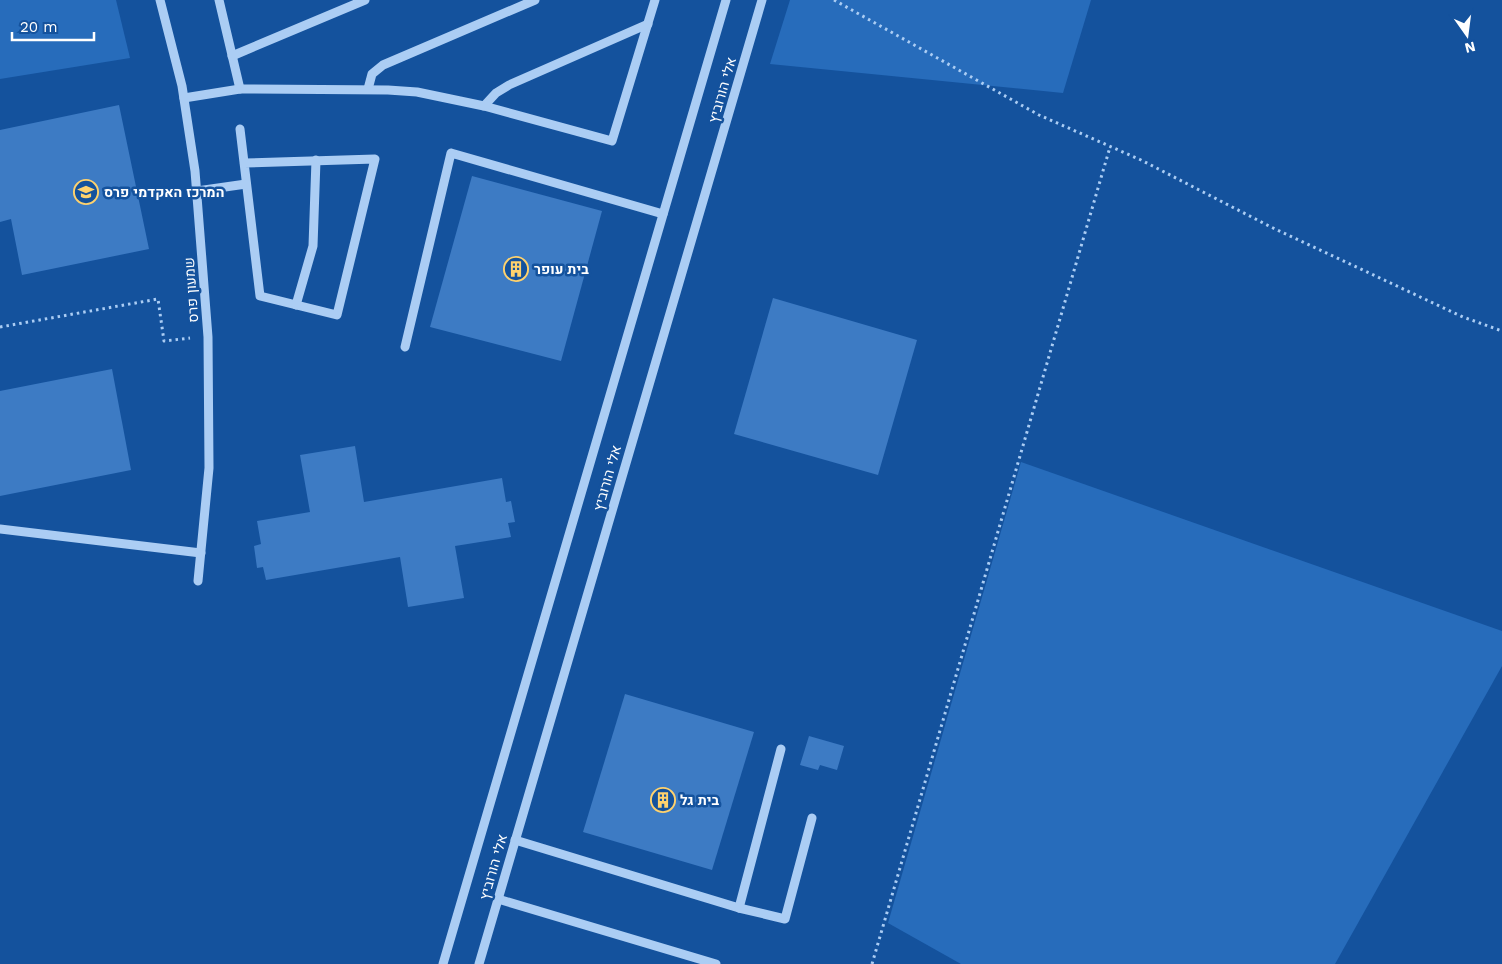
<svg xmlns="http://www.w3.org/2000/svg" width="1502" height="964" font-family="'Work Sans',Heebo,sans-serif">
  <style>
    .green { fill: #276cbb }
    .building { fill: #3d7bc4 }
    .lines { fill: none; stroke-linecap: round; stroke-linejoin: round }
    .path { stroke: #abcdf4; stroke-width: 3; stroke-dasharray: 2.5 4; stroke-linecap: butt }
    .minor { stroke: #abcdf4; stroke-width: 9 }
    .labels { text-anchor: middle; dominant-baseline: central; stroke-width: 5; stroke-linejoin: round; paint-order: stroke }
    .street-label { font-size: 14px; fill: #fff; stroke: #14529d }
    .poi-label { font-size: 14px; font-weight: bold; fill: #fff; stroke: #14529d; text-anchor: start }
  </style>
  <rect width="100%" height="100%" fill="#14529d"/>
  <g class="green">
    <path d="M0,0H116L130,58L0,79Z"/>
    <path d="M790,0H1091L1063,93L770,64Z"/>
    <path d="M1021,462L1502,631V666L1335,964H961L888,923Z"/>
  </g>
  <g class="building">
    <path d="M119,105L149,249L22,275L11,219L0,222V130Z"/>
    <path d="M472,176L602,211L561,361L430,327Z"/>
    <path d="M773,298L917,340L878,475L734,434Z"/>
    <path d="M112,369L131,470L0,496V391Z"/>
    <path d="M355,446L364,502L502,478L506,502L511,501L515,522L508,523L511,537L455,546L464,598L408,607L400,557L266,580L263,567L257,568L254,546L261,544L257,521L310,512L300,455Z"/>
    <path d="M625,694L754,732L712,870L583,832Z"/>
    <path d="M809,736L844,746L837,770L820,765L818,770L800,765Z"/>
  </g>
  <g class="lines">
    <g class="path">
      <path d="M834,0L1039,115L1141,160L1271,227L1463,317L1502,331"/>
      <path d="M0,327L158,299L164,341L190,338"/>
      <path d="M872,964L1110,147"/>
    </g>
    <g class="minor">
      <path d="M160,0L182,86L195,171L208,337L209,468L198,581"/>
      <path d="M219,0L240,89"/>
      <path d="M232,56L365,0"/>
      <path d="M368,89L372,74L383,65L535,0"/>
      <path d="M184,98L240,89L388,90L417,92L484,106L612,141L655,0"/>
      <path d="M484,106L496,93L509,85L648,24"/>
      <path d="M240,129L260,296L337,315L375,159L244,163"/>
      <path d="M197,191L246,184"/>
      <path d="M296,305L313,246L316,160"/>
      <path d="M405,347L451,153L663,214"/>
      <path d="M0,529L201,553"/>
      <path d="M515,840L739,908L781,749"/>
      <path d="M498,899L716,964"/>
      <path d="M739,908L785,919L812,818"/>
      <path d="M443,964L726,0"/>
      <path d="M479,964L762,0"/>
    </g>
  </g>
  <defs>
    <symbol id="school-ring" viewBox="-11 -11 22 22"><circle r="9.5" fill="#14529d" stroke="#ffd26d" stroke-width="1.5"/><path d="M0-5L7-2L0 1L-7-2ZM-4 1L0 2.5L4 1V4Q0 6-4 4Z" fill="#ffd26d"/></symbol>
    <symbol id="building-ring" viewBox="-11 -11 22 22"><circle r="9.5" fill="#14529d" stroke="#ffd26d" stroke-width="1.5"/><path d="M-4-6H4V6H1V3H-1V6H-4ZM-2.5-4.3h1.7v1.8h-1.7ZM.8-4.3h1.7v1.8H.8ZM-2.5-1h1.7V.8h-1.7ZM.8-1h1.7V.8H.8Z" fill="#ffd26d"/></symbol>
  </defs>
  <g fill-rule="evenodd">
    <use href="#school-ring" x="72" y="178" width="28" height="28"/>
    <use href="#building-ring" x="502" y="255" width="28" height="28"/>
    <use href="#building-ring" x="649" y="786" width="28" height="28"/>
  </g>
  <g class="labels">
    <g class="street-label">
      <text transform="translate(722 90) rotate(-74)">אלי הורוביץ</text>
      <text transform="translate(191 290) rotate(-94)">שמעון פרס</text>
      <text transform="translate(607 478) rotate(-74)">אלי הורוביץ</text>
      <text transform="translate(493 867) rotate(-74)">אלי הורוביץ</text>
    </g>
    <g class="poi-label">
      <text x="104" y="192">המרכז האקדמי פרס</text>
      <text x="534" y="269">בית עופר</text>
      <text x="680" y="800">בית גל</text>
    </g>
  </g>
  <g transform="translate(1467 35) rotate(166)" stroke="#14529d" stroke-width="4" paint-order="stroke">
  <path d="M0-4L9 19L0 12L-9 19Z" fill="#ffffff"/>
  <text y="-8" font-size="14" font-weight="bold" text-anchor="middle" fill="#ffffff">N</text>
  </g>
  <path d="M12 32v8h82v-8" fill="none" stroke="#ffffff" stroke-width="2.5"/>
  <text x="20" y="32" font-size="15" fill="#ffffff" stroke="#14529d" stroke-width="4" paint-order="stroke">20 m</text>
</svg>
